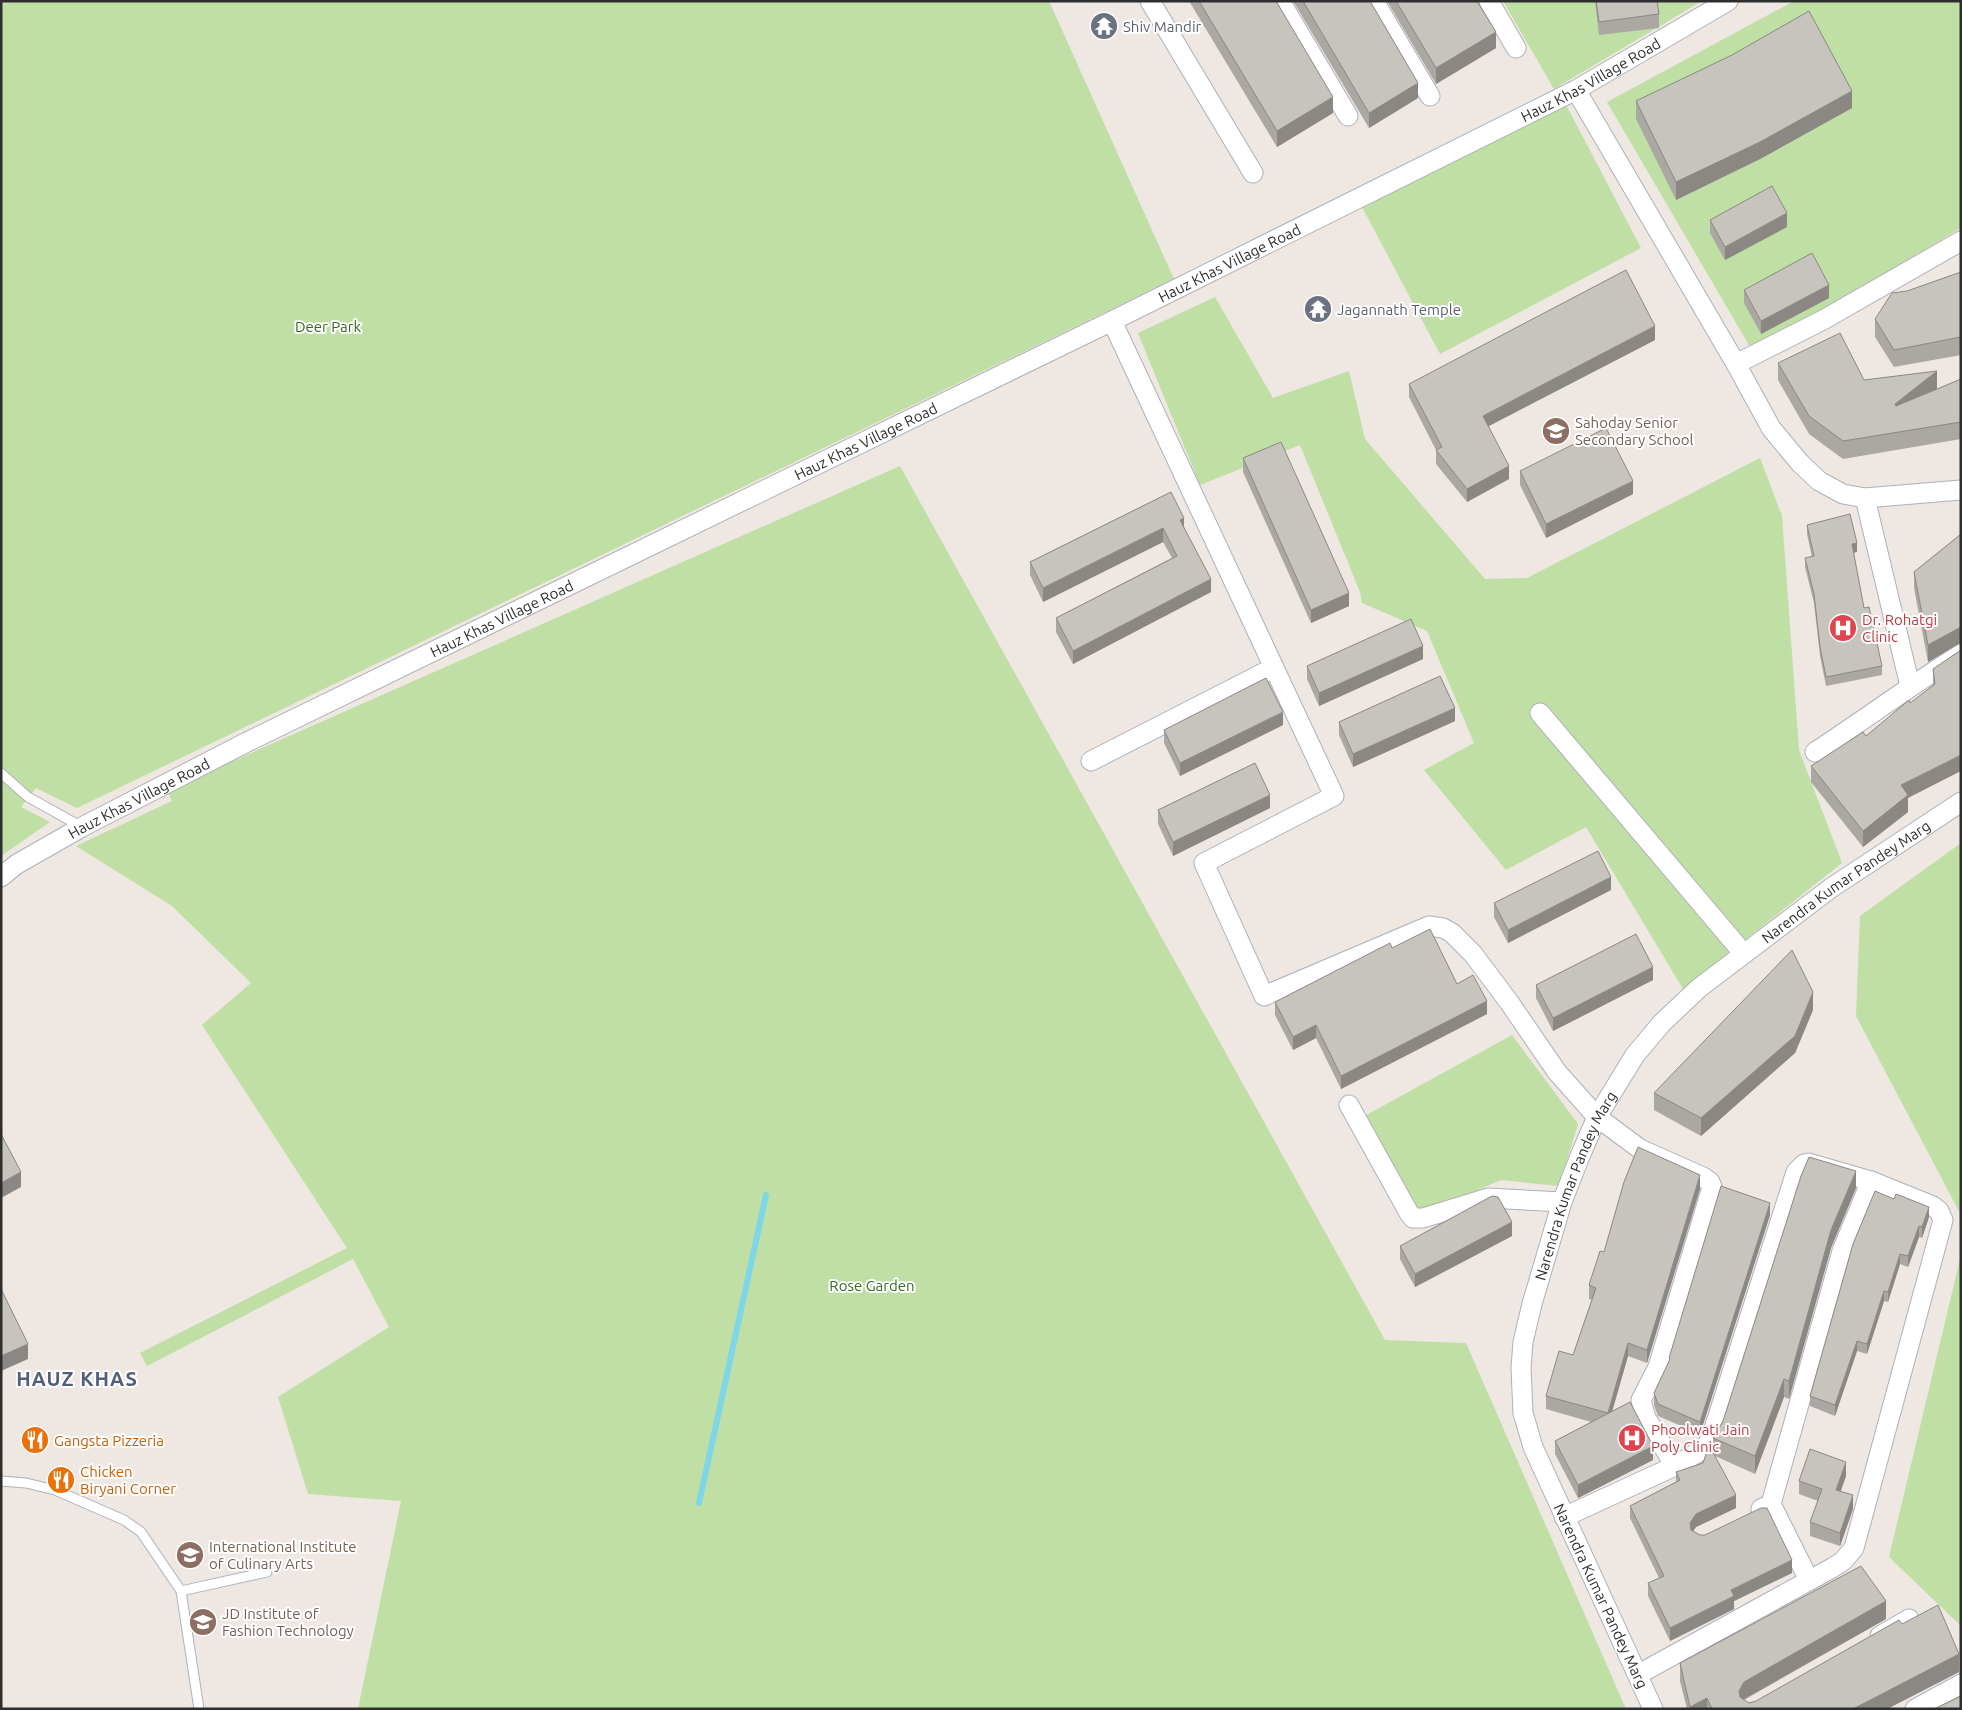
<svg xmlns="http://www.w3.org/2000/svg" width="1962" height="1710" font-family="Ubuntu,sans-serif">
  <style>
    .green { fill: #bfdfa4 }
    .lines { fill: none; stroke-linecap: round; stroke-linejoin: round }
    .stream { stroke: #7fd6e6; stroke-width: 6 }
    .service-casing { stroke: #aeb1b9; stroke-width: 11 }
    .minor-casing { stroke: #aeb1b9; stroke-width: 21 }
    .service { stroke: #fff; stroke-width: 9 }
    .minor { stroke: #fff; stroke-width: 19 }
    .wall { fill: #aba8a3 }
    .shaded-wall { fill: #8b8884 }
    .building { fill: #c7c3bd; stroke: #8b8884 }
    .labels { text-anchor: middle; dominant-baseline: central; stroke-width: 4; stroke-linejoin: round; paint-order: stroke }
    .worship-label { font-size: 15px; fill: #5b616d; stroke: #fff; text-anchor: start }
    .street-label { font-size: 15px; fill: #2e2e2e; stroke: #fff }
    .park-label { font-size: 15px; fill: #386722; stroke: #fff }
    .education-label { font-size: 15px; fill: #785e54; stroke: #fff; text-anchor: start }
    .health-label { font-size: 15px; fill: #be3a42; stroke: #fff; text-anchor: start }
    .food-label { font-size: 15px; fill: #c56008; stroke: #fff; text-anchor: start }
    .district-label { font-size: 20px; font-weight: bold; letter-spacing: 1px; fill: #515e7c; stroke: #fff }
  </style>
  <rect width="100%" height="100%" fill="#eee7e2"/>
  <g class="green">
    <path d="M1,1H1049L1174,279L77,808L36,788L21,807L50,822L1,856Z"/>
    <path d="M1503,1H1702L1554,89Z"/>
    <path d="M1794,1H1961V228L1753,352L1607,102Z"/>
    <path d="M1564,101L1641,248L1440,354L1362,207Z"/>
    <path d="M1215,297L1273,398L1349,371L1365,439L1485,579L1527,578L1760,458L1782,516L1799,750L1842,863L1683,989L1586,827L1506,870L1424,770L1474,743L1427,631L1362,603L1360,592L1300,445L1200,485L1138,333Z"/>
    <path d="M900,466L1385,1340L1466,1343L1626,1709H358L401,1501L308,1494L278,1397L389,1327L353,1259L147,1366L140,1353L347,1248L202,1025L251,983L172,906L76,846L172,801L167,790Z"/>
    <path d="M1961,843V1215L1856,1016L1860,916Z"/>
    <path d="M1512,1035L1578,1124L1559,1186L1501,1180L1408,1220L1350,1124Z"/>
    <path d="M1961,1255V1626L1889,1557Z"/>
  </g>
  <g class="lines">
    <path class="stream" d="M699,1503L766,1195"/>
    <defs>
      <g id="service">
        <path d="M1,773L28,797L82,827"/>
        <path d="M1,1481L26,1483L55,1490L124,1520L141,1532L181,1591L199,1709"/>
        <path d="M181,1591L267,1572"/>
      </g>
      <g id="minor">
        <path d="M1150,1L1253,173"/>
        <path d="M1280,1L1348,116"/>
        <path d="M1374,1L1430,96"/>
        <path d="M1489,1L1516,48"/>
        <path d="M1576,90L1736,364L1771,428L1800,463L1819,481L1843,494L1865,498L1961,490"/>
        <path d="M1112,321L1334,796L1204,863L1264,996L1429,926L1443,928L1452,933L1473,954L1509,1002L1557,1072L1597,1117L1640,1149L1703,1177L1710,1182L1712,1187L1658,1367L1641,1400L1646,1418L1675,1466"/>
        <path d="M1736,364L1823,320L1961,241"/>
        <path d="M1865,498L1910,686"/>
        <path d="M1540,713L1744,954"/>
        <path d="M1815,752C1864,720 1911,685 1961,654"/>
        <path d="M1091,761L1273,668"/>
        <path id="s1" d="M1,877L17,864L82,827L247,742L1112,321L1576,90L1728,1"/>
        <path d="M1349,1105L1409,1213L1413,1218H1423L1488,1198L1562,1202"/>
        <path d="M1771,1504L1842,1251L1871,1181"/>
        <path d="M1761,1509L1771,1504L1809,1580"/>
        <path d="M1564,1517L1675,1466L1700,1451L1707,1445L1712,1435L1796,1172L1804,1164L1809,1163L1871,1181L1933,1206L1939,1211L1943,1220L1854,1548L1843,1561L1832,1568L1639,1674"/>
        <path d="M1880,1636L1909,1619"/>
        <path id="s2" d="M1653,1709L1533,1447L1523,1413L1521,1368L1523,1342L1532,1304L1562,1202L1580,1156L1597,1117L1635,1055L1662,1023L1699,988L1831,888L1961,802"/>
        <path d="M1915,1709L1961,1684"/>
      </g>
    </defs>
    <use href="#service" class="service-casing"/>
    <use href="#minor" class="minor-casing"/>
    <use href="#service" class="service"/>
    <use href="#minor" class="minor"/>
  </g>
  <g class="wall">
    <path d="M1189,1H1276L1333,113L1277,147Z"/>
    <path d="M1293,1H1370L1418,98L1369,128Z"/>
    <path d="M1387,1H1477L1496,48L1436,84Z"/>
    <path d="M1595,1H1657L1659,14V28L1599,35Z"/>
    <path d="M1636,101L1852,108L1760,159L1676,200L1636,119Z"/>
    <path d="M1710,220L1787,227L1725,260L1710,233Z"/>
    <path d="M1961,272V355L1894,367L1875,337V319L1907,291Z"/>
    <path d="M1744,290L1829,298L1761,334L1744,303Z"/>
    <path d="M1655,340L1489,426L1509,479L1467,502L1436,464V450L1409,397V384Z"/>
    <path d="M1778,363L1864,380L1937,389L1961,379V439L1843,459L1809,434L1778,380Z"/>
    <path d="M1243,458L1349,606L1311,623L1243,472Z"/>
    <path d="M1520,471L1633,494L1546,538L1520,485Z"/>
    <path d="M1171,492L1184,527L1211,592L1073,664L1056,632V618L1172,558L1163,542L1043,602L1030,575V562Z"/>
    <path d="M1807,525L1857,552L1853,553L1864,608L1882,666V675L1826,686L1820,656L1814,603L1805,567V558L1812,557L1807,534Z"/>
    <path d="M1961,534V643L1928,662L1914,588V572Z"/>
    <path d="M1961,650L1908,798V812L1863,847L1811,782V766L1866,736L1933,686V669Z"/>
    <path d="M1423,659L1319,706L1307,679V666Z"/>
    <path d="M1455,721L1353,767L1339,735V722Z"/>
    <path d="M1283,725L1180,776L1164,743V730Z"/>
    <path d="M1270,808L1173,856L1158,824V810Z"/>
    <path d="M1611,890L1508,943L1494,917V903Z"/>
    <path d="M1392,948L1457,984L1487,1014L1341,1089L1316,1038L1293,1050L1275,1015V1002Z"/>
    <path d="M1653,980L1553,1031L1536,998V985Z"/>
    <path d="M1813,1010L1795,1053L1701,1136L1654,1110V1093Z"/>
    <path d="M1856,1188L1831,1248L1789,1399L1784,1397L1755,1474L1715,1456L1736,1508L1696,1527L1693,1531L1700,1535L1792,1573L1734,1601V1609L1670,1641L1648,1596V1583L1659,1578L1630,1518V1506L1676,1482V1472L1703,1463L1713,1451V1438Z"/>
    <path d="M1700,1189L1647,1363L1628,1356L1612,1411L1653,1460L1578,1498L1555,1454V1441L1591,1422L1546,1409V1396L1573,1355L1592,1300L1589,1299V1285L1604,1252Z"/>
    <path d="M1770,1215L1700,1434L1658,1416L1654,1405V1393L1669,1362V1358Z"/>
    <path d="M1929,1217L1922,1238L1919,1237L1908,1267L1900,1264L1888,1302L1884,1301L1867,1354L1857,1351L1835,1416L1810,1406V1396L1853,1244Z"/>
    <path d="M1512,1236L1415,1287L1400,1259V1246Z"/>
    <path d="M1846,1476L1841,1491L1853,1509L1840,1546L1810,1536V1522L1818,1501L1799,1494V1481Z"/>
    <path d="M1886,1619L1744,1700L1749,1703L1756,1701L1902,1624L1959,1672L1887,1709H1687L1680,1681V1663Z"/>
  </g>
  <g class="shaded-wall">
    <path d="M1496,32V48L1436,84V68Z"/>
    <path d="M1418,83V98L1369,128V113Z"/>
    <path d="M1852,91V108L1760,159L1676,200V182Z"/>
    <path d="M1333,97V113L1277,147V131Z"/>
    <path d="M1787,213V227L1725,260V247Z"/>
    <path d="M1829,285V298L1761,334V321Z"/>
    <path d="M1655,326V340L1483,429V416Z"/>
    <path d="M1937,371V389L1895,422V404Z"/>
    <path d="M1509,466V479L1467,502V489Z"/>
    <path d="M1633,481V494L1546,538V524Z"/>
    <path d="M1184,518V531L1180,520Z"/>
    <path d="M1163,528V542L1043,602V588Z"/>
    <path d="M1857,543V552L1852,553V544Z"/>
    <path d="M1211,579V592L1073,664V651Z"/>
    <path d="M1349,593V606L1311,623V610Z"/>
    <path d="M1960,627V643L1928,662V645Z"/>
    <path d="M1423,646V659L1319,706V693Z"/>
    <path d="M1455,708V721L1353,767V754Z"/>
    <path d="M1283,712V725L1180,776V763Z"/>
    <path d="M1961,755V771L1908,798V812L1863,847V831L1901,785Z"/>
    <path d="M1270,795V808L1173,856V842Z"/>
    <path d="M1611,877V890L1508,943V930Z"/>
    <path d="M1653,967V980L1553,1031V1018Z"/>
    <path d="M1813,992V1010L1795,1053L1701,1136V1118Z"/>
    <path d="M1487,1001V1014L1341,1089V1076Z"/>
    <path d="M1316,1025V1038L1293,1050V1037Z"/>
    <path d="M1856,1171V1188L1831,1248L1789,1399V1381L1831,1230Z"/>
    <path d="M21,1172V1187L1,1198V1183Z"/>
    <path d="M1700,1175V1189L1647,1363V1350Z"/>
    <path d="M1770,1203V1215L1700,1434V1422Z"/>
    <path d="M1929,1207V1217L1922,1238V1227Z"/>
    <path d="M1512,1222V1236L1415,1287V1274Z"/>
    <path d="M1919,1226V1237L1908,1267V1256Z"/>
    <path d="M1900,1254V1264L1888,1302V1292Z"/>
    <path d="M1884,1291V1301L1867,1354V1344Z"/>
    <path d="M1857,1341V1351L1835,1416V1405Z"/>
    <path d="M1628,1343V1356L1608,1426V1413Z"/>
    <path d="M28,1344V1359L1,1371V1356Z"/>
    <path d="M1784,1379V1397L1755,1474V1456Z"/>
    <path d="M1653,1446V1460L1578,1498V1485Z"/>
    <path d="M1846,1462V1476L1836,1503V1490Z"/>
    <path d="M1736,1495V1508L1696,1527L1690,1536V1523L1696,1514Z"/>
    <path d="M1853,1495V1509L1840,1546V1533Z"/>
    <path d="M1792,1560V1573L1734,1601V1609L1670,1641V1628L1731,1590Z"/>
    <path d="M1886,1601V1619L1744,1699L1739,1708V1691L1744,1682Z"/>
    <path d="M1959,1654V1672L1887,1709H1853Z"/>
    <path d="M1707,1698V1709H1690V1707Z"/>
  </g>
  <g class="building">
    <path d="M1199,1H1276L1333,97L1277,131Z"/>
    <path d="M1303,1H1370L1418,83L1369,113Z"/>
    <path d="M1396,1H1477L1496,32L1436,68Z"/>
    <path d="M1596,1H1657L1659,14L1599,22Z"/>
    <path d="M1809,11L1852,91L1760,142L1676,182L1636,101L1732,55Z"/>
    <path d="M1772,186L1787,213L1725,247L1710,220Z"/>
    <path d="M1812,253L1829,285L1761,321L1744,290Z"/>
    <path d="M1626,270L1655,326L1483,416L1509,466L1467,489L1436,450L1442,447L1409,384Z"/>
    <path d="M1961,272V337L1894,350L1875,319L1892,293L1907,291Z"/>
    <path d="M1840,333L1864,380L1937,371L1895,404L1896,406L1961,379V422L1843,441L1809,416L1778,363Z"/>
    <path d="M1606,428L1633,481L1546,524L1520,471Z"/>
    <path d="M1281,442L1349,593L1311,610L1243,458Z"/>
    <path d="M1171,492L1184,518L1180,520L1211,579L1073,651L1056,618L1177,556L1163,528L1043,588L1030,562Z"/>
    <path d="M1850,514L1857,543L1852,544L1864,608L1869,607L1882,666L1826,677L1820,647L1814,594L1805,558L1814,556L1807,525Z"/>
    <path d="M1961,534V627L1928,645L1914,572Z"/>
    <path d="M1411,619L1423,646L1319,693L1307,666Z"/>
    <path d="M1961,650V755L1901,785L1908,795L1863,831L1811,766L1863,732L1866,736L1909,700L1910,703L1935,684L1933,669Z"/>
    <path d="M1440,676L1455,708L1353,754L1339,722Z"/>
    <path d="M1266,678L1283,712L1180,763L1164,730Z"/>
    <path d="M1255,763L1270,795L1173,842L1158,810Z"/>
    <path d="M1598,851L1611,877L1508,930L1494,903Z"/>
    <path d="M1430,929L1457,984L1473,975L1487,1001L1341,1076L1316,1025L1293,1037L1275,1002L1390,943L1392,948Z"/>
    <path d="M1636,934L1653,967L1553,1018L1536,985Z"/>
    <path d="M1792,950L1813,992L1795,1036L1701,1118L1654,1093Z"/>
    <path d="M1,1134L21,1172L1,1183Z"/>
    <path d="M1638,1147L1700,1175L1647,1350L1628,1343L1608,1413L1546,1396L1559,1351L1573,1355L1596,1288L1589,1285L1600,1251L1604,1252L1624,1182Z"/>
    <path d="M1809,1157L1856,1171L1831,1230L1789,1381L1784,1379L1755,1456L1713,1438L1723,1421L1801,1176Z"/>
    <path d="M1721,1186L1770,1203L1700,1422L1658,1404L1654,1393L1670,1359L1669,1358Z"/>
    <path d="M1875,1191L1894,1199L1896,1194L1929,1207L1922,1227L1919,1226L1908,1256L1900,1254L1888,1292L1884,1291L1867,1344L1857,1341L1835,1405L1810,1396L1853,1244Z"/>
    <path d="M1492,1196L1498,1197L1512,1222L1415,1274L1400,1246Z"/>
    <path d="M1,1289L28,1344L1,1356Z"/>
    <path d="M1630,1402L1653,1446L1578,1485L1555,1441Z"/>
    <path d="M1709,1445L1736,1495L1696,1514L1690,1523L1691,1530L1700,1535H1705L1761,1508H1767L1792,1560L1731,1590L1734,1596L1670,1628L1648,1583L1664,1576L1630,1506L1680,1480L1676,1472L1703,1463Z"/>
    <path d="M1810,1449L1846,1462L1836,1490L1853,1495L1840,1533L1810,1522L1822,1489L1799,1481Z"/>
    <path d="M1861,1566L1886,1601L1744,1682L1739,1691L1740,1697L1749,1703L1756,1701L1899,1620L1902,1624L1938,1605L1959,1654L1853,1709H1712L1707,1698L1690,1707L1680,1663Z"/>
    <path d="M1961,1696V1709H1934Z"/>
  </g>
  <defs>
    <symbol id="temple-disc" viewBox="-11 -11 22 22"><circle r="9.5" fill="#6b7280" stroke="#fff"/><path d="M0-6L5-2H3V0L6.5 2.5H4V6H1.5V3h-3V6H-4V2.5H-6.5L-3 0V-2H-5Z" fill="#fff"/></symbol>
    <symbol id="school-disc" viewBox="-11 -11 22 22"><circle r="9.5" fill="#8d6e63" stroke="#fff"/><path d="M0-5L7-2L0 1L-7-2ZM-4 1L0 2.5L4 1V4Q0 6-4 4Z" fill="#fff"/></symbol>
    <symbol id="hospital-disc" viewBox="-11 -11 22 22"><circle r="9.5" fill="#e0444e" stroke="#fff"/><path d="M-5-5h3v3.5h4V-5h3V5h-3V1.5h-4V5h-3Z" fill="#fff"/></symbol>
    <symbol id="restaurant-disc" viewBox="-11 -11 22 22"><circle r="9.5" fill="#e8710a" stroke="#fff"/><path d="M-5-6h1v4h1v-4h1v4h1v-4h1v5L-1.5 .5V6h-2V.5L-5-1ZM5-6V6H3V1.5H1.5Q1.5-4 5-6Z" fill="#fff"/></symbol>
    <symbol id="university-disc" viewBox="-11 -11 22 22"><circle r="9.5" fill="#8d6e63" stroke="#fff"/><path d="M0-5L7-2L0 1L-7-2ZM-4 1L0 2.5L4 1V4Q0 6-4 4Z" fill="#fff"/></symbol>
  </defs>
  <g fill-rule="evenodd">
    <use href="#temple-disc" x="1088" y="10" width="32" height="32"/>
    <use href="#temple-disc" x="1302" y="293" width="32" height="32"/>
    <use href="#school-disc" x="1540" y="415" width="32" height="32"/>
    <use href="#hospital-disc" x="1827" y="612" width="32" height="32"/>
    <use href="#hospital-disc" x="1616" y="1422" width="32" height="32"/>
    <use href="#restaurant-disc" x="19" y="1424" width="32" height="32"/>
    <use href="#restaurant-disc" x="45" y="1464" width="32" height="32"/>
    <use href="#university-disc" x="174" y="1539" width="32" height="32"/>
    <use href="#university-disc" x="187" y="1606" width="32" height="32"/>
  </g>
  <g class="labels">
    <g class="worship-label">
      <text x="1123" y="26">Shiv Mandir</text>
      <text x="1337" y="309">Jagannath Temple</text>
    </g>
    <g class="street-label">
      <text stroke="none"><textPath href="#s1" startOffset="1779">Hauz Khas Village Road</textPath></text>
      <text stroke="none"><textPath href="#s1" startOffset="1374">Hauz Khas Village Road</textPath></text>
      <text stroke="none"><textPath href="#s1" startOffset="969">Hauz Khas Village Road</textPath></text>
      <text stroke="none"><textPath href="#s1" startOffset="564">Hauz Khas Village Road</textPath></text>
      <text stroke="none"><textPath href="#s1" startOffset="159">Hauz Khas Village Road</textPath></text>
      <text stroke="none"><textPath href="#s2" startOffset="979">Narendra Kumar Pandey Marg</textPath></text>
      <text stroke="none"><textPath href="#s2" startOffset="560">Narendra Kumar Pandey Marg</textPath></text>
      <text transform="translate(1601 1596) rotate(65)">Narendra Kumar Pandey Marg</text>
    </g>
    <g class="park-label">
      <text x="328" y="326">Deer Park</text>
      <text x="872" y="1285">Rose Garden</text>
    </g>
    <g class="education-label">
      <text x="1575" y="422">Sahoday Senior<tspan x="1575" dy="17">Secondary School</tspan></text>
      <text x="209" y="1546">International Institute<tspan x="209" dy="17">of Culinary Arts</tspan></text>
      <text x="222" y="1613">JD Institute of<tspan x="222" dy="17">Fashion Technology</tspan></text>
    </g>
    <g class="health-label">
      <text x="1862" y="619">Dr. Rohatgi<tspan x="1862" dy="17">Clinic</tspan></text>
      <text x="1651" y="1429">Phoolwati Jain<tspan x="1651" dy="17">Poly Clinic</tspan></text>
    </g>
    <g class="food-label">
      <text x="54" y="1440">Gangsta Pizzeria</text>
      <text x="80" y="1471">Chicken<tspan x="80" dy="17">Biryani Corner</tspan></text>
    </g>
    <g class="district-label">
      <text x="77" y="1378">HAUZ KHAS</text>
    </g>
  </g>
  <rect width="1962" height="1710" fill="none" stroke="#2e2e2e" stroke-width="5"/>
</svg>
